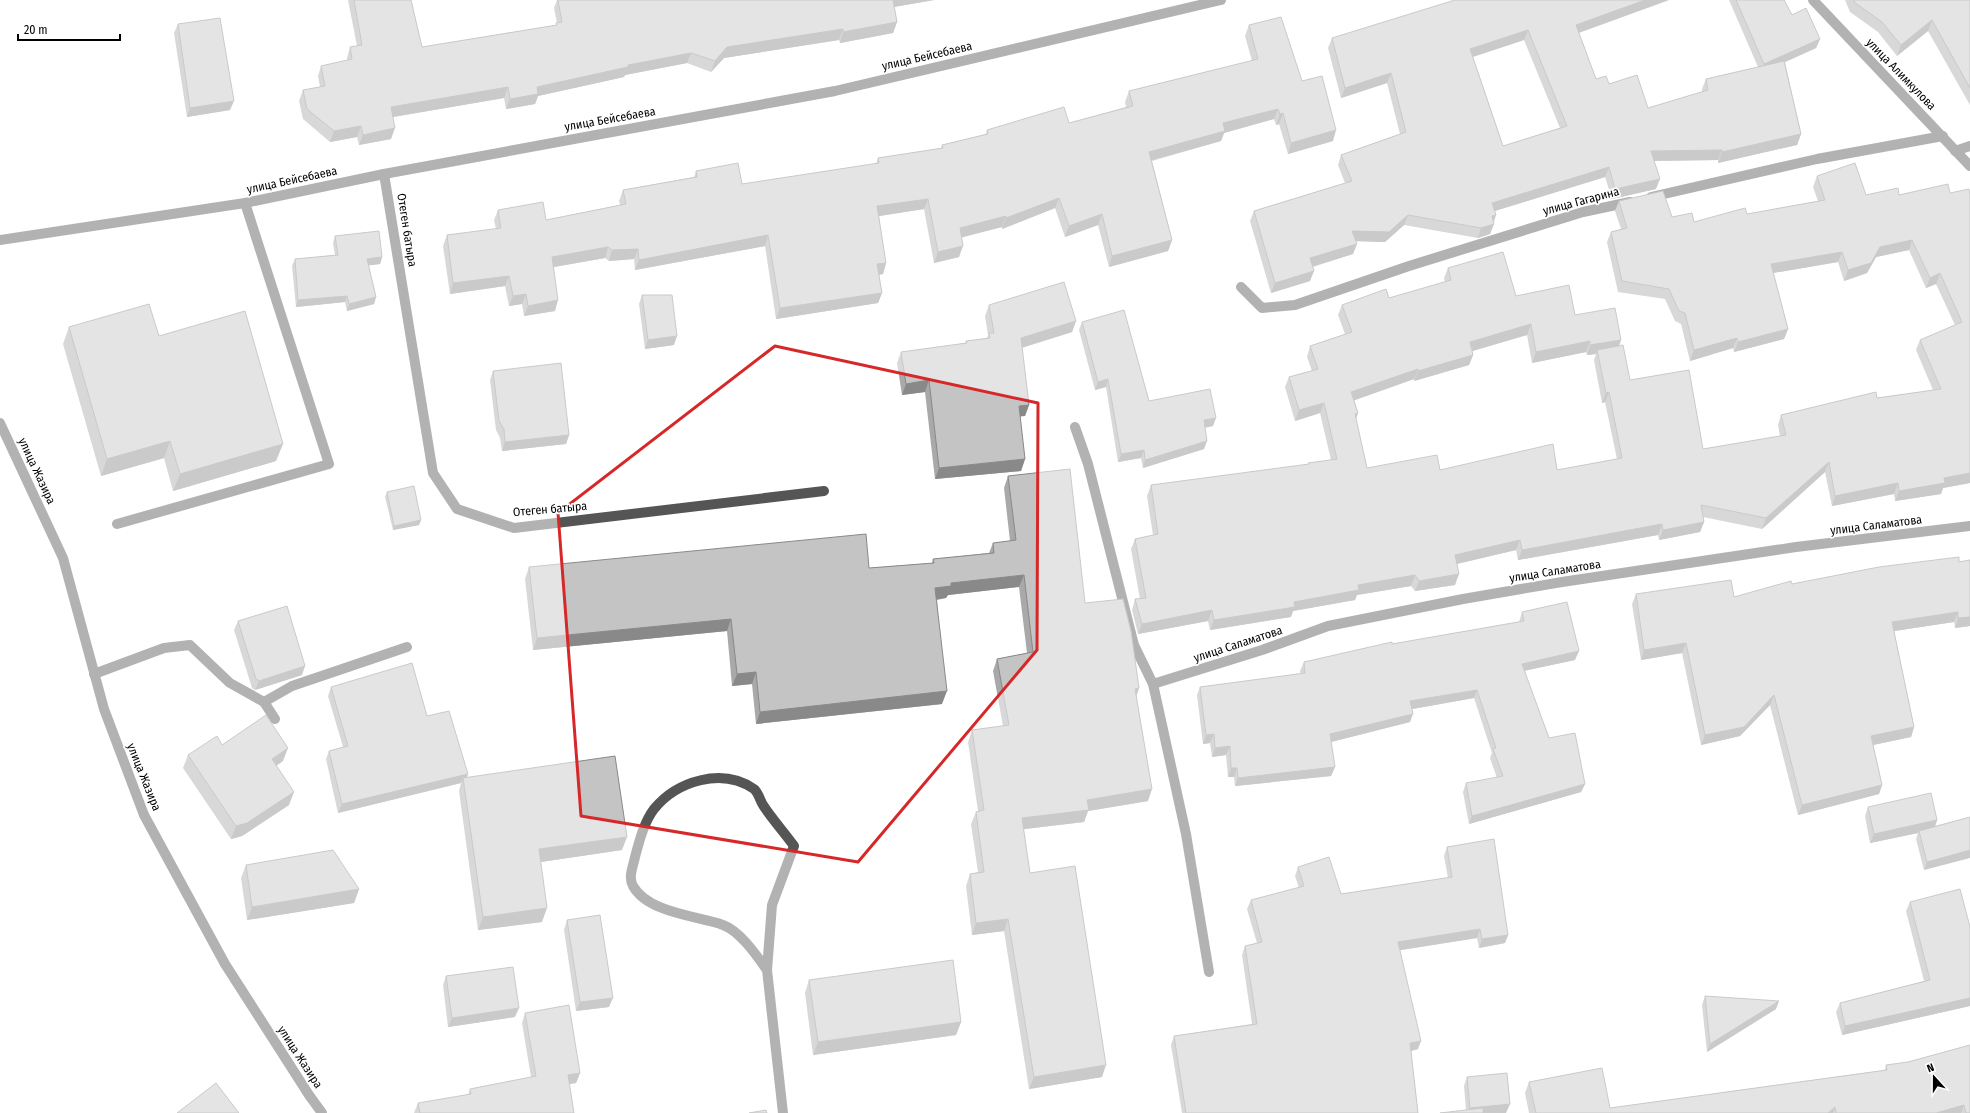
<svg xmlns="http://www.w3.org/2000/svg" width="1970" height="1113" font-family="'Fira Sans Condensed',sans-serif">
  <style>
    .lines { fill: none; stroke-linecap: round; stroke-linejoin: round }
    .minor { stroke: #555; stroke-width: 10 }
    .wall { fill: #a9a9a9; fill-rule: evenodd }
    .shaded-wall { fill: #898989 }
    .building { fill: #c4c4c4; stroke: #898989; fill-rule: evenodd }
    .marked { fill: none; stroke: #d62828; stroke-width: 3; stroke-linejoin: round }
    .labels { text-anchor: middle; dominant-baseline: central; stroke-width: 3.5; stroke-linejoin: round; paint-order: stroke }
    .street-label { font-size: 12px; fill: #000; stroke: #fff }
  </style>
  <rect width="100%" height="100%" fill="#fff"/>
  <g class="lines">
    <g class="minor">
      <path d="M1813,0L1970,166"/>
      <path d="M1955,151L1970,146"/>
      <path d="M384,174L433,473L457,509L514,528L824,491"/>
      <path d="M1651,197L1817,159L1943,136"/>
      <path d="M0,240L245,203L384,174L835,91L1221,0"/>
      <path d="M1241,287L1262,308L1295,305L1409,266L1583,212L1630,202"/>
      <path d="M0,423L63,558L104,709L144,815L225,964L309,1095L322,1113"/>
      <path d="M1075,427L1088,464L1134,645L1153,684L1186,834L1209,972"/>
      <path d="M117,524L329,464L245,203"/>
      <path d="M94,674L164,648L190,645L230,683L264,702L275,719"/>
      <path d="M1153,684L1262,650L1328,626L1463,599L1562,582L1796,547L1970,526"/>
      <path d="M264,702L292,686L407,647"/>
      <path d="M767,970C757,956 740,931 723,925C698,916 648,913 633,886C628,877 633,867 635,857C639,842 644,822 654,809C677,781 722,767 754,789C758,792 760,800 763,805C772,819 784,832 794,846L772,905L767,970L783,1113"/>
    </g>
  </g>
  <g class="wall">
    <path d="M348,0H411L422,47L556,25L557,23L554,8L557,0H934L894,7L897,22L893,33L840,43L839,40L724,58L711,72L687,63L625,75L624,77L538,96L535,104L506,109L504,98L393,117L391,139L359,145L357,137L330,142L303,119L299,101L303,90L320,87L318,76L321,66L347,61V58L350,47L357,46Z"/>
    <path d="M1669,0L1579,33L1596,79L1609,84L1648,108L1702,92V89L1706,79L1758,67L1729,0H1784L1792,15L1820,39L1816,48L1785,62L1801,134L1797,145L1718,163V160L1654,161L1656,189L1612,199L1605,177L1495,211L1494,222L1490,234L1478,238L1404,225L1385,242L1356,241L1353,254L1313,267L1310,281L1271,293L1250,221L1254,211L1345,183L1338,165L1341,155L1400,134L1387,83L1341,98L1328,48L1332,38ZM1524,40L1560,128L1503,146L1473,57Z"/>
    <path d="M1845,0H1970V105L1928,31L1897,56L1878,32L1850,12Z"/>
    <path d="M178,24L230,110L187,117L174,33Z"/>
    <path d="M1249,25L1302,81L1333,141L1288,154L1279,124L1276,125L1274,119L1224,133L1221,141L1152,161L1172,240L1168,251L1109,267L1098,225L1065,237L1055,208L1002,229V227L961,237L959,257L934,263L924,209L879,216L886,263L883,274L879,275L882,293L878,303L776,319L765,246L635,270L634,259L609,261L605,258L554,267L555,311L524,316L522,304L509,306L505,286L450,294L443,246L447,235L496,229L494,220L498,210L546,220L620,205L619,201L623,190L694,177L696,171L742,184L876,164L878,158L941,148L942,145L986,134L987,130L1069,123L1126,107L1125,102L1129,91L1252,61L1245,36Z"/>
    <path d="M1817,176L1866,195L1950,193L1970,195V483L1943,488L1941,494L1895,501L1894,494L1832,506L1825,472L1762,529L1703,517L1704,522L1700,532L1659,540L1658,535L1518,560L1516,550L1457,564L1455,585L1415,591L1411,586L1357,595L1355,600L1293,611L1291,617L1210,630L1208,621L1138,634L1132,610L1135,599H1140L1131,549L1135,539L1153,535L1147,496L1151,485L1308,465V463L1331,460L1320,413L1295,421L1285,387L1289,377L1312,371L1307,357L1310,346L1345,334L1338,315L1342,305L1389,298L1445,282L1444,278L1448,268L1516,296L1575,315L1621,340L1619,346L1630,380L1703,449L1780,436L1778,425L1781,415L1877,398L1933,390L1916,350L1920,340L1955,325L1936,284L1926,288L1909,250L1876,257L1867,273L1844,281L1838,262L1773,273L1788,329L1784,339L1734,352L1733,348L1690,361L1681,324L1675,321L1665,299L1618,292L1607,242L1611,232L1621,229L1615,211L1619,201L1672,217L1694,222L1747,214L1818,201L1813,187ZM1527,335L1532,363L1586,352L1587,355L1596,354L1594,360L1602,403L1605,402L1617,459L1557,470H1440L1367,468L1356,419L1358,413L1354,400L1414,379V381L1469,365L1473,355L1472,351Z"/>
    <path d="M335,236L382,257L380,264L368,265L376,297L374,304L347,311L345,302L296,307L292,266L295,259L335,255L333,243Z"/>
    <path d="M642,295L674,345L645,349L639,304Z"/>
    <path d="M989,305L1076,321L1072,332L1022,348L1029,405L1025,416H1020L1025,459L1021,471L935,479L925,392L902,395L897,363L901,352L965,343L966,341L987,338L988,335L985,316Z"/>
    <path d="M1082,322L1149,401L1213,426L1205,428L1204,449L1143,468L1141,458L1118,462L1106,387L1095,390L1079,330Z"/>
    <path d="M69,327L159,336L276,461L173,491L164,458L101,476L63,344Z"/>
    <path d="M493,371L569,435L566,444L502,451L500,438L496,430L490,380Z"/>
    <path d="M1008,476L1085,603L1139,688L1136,696L1148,801L1088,811L1084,822L1023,829L1030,873L1102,1077L1029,1089L1004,931L972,935L966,886L970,874L978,872L971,824L976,812L978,811L968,742L972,730L1003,726L993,671L997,659L1027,653L1019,587L948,595L946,598L937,600L942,704L756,724L752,684L732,686L727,631L533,650L525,579L529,567L869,568L932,563L933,559L989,553L993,543L1010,541L1004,488Z"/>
    <path d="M387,492L421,520L419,525L393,530L385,497Z"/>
    <path d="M1970,560V626L1955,628L1954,622L1894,631L1914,727L1911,737L1873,745L1882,785L1879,794L1798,815L1770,705L1740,736L1701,745L1682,653L1641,660L1632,604L1636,594L1734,597L1792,584L1959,562Z"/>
    <path d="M1522,612L1575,660L1524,671L1549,738L1585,784L1581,792L1469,824L1463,792L1466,783L1497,778L1490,758L1492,753L1474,698L1412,709L1410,722L1331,742L1335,767L1331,776L1235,786L1234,777H1228L1226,755L1212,757L1210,743L1203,744L1197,695L1200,687L1301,674L1300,671L1304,662L1392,644L1519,622Z"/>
    <path d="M238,621L302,675L255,690L252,688L234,630Z"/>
    <path d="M331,687L427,716L468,774L467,777L622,850L541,862L542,922L478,930L459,791L461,783L338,813L326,759L329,751L343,747L328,696Z"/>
    <path d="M222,745L283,761L276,766L289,805L242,836L231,839L183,768L188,755Z"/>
    <path d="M1868,807L1937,820L1935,826L1970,817L1924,870L1916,839L1918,833L1870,843L1865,816Z"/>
    <path d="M1447,847L1508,935L1505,943L1479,948L1477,938L1400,950L1418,1049L1411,1051L1418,1113H1182L1171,1045L1174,1036L1252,1024L1242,955L1245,946L1257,943L1247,909L1251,900L1299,888L1295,876L1298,867L1341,894L1448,878L1444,856Z"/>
    <path d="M246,865L359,889L354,903L247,920L241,878Z"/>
    <path d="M1910,902L1970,927V1006L1842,1035L1836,1012L1840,1003L1924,981L1906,911Z"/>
    <path d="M567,920L609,1007L576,1011L564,930Z"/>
    <path d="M446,976L515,1017L448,1027L443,985Z"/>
    <path d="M809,980L961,1022L956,1035L813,1055L805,993Z"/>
    <path d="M1705,996L1776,1009L1707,1052L1702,1005Z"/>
    <path d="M525,1013L580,1073L576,1083L569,1084L574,1113H414L418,1103L468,1095L470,1089L531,1077L522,1023Z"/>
    <path d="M1970,1045V1113H1529L1525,1093L1529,1082L1610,1108L1885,1070L1886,1065L1908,1062Z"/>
    <path d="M1467,1077L1506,1113L1466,1110L1464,1086Z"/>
  </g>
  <g class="shaded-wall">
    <path d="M891,0H934L888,8Z"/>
    <path d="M1645,0H1669L1572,35L1576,25Z"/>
    <path d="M1932,20L1928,31L1897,56L1901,45Z"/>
    <path d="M897,22L893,33L840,43L843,32Z"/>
    <path d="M843,29L839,40L724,58L711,72L715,61L727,47Z"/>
    <path d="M1528,30L1524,40L1466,59L1470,49Z"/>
    <path d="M1820,39L1816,48L1761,73L1764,64Z"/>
    <path d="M691,53L687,63L625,75L624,77L538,96L535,104L506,109L510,99L537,87L628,65Z"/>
    <path d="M1391,73L1387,83L1341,98L1345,88Z"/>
    <path d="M508,87L504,98L387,118L391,107Z"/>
    <path d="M234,101L230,110L187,117L190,108Z"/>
    <path d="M1278,109L1274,119L1224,133L1221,141L1145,162L1149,152L1223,123Z"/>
    <path d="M1283,113L1279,124L1276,125L1280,114Z"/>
    <path d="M361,126L357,137L330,142L334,131Z"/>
    <path d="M395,128L391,139L359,145L363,135Z"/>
    <path d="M1336,130L1333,141L1288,154L1291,143Z"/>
    <path d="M1801,134L1797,145L1718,163L1722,152Z"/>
    <path d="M1722,150L1718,160L1647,161L1651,151Z"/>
    <path d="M1609,167L1605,177L1488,213L1492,203Z"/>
    <path d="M1660,179L1656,189L1612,199L1615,189Z"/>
    <path d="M1059,198L1055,208L1002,229L1006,218Z"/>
    <path d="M928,199L924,209L873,217L877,206Z"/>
    <path d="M1102,214L1098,225L1065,237L1069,226Z"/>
    <path d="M1408,215L1404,225L1385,242L1349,241L1352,231Z"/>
    <path d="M1496,215L1493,224H1494L1490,234L1478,238L1481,228L1492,216Z"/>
    <path d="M1006,216L1002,227L956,239L960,228Z"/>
    <path d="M768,235L765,246L635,270L639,260Z"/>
    <path d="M1172,240L1168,251L1109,267L1112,256Z"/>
    <path d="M1912,240L1909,250L1876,257L1867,273L1844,281L1848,270L1880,247Z"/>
    <path d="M1357,244L1353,254L1307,268L1310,258Z"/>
    <path d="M963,246L959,257L934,263L938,252Z"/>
    <path d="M608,247L605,258L548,268L552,257Z"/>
    <path d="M638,249L634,259L609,261L612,250Z"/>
    <path d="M1842,252L1838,262L1767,274L1771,264Z"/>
    <path d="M382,257L380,264L365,266L367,259Z"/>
    <path d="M886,263L883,274L874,275L877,264Z"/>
    <path d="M1314,271L1310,281L1271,293L1275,283Z"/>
    <path d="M1940,273L1936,284L1926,288L1930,278Z"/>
    <path d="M509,276L505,286L450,294L453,283Z"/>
    <path d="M882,293L878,303L776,319L780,308Z"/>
    <path d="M526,294L522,304L509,306L513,296Z"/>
    <path d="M347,296L345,302L296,307L298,300Z"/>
    <path d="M376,297L374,304L347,311L349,304Z"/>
    <path d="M558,300L555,311L524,316L528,306Z"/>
    <path d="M1076,321L1072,332L1017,349L1021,338Z"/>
    <path d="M1531,324L1527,335L1466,353L1470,342Z"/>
    <path d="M1788,329L1784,339L1734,352L1738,342Z"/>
    <path d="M677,336L674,345L645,349L648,340Z"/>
    <path d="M1737,338L1733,348L1690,361L1694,350Z"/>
    <path d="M1621,340L1617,350H1597L1596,354L1587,355L1590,345Z"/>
    <path d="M1590,341L1586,352L1532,363L1536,352Z"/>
    <path d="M1473,355L1469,365L1414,381L1418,371Z"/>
    <path d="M1418,369L1414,379L1347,403L1351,392Z"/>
    <path d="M1108,379L1106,387L1095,390L1098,382Z"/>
    <path d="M929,380L925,392L902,395L906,384Z"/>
    <path d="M1609,392L1605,402L1602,403L1606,393Z"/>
    <path d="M1324,403L1320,413L1295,421L1299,410Z"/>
    <path d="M1029,405L1025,416L1015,417L1019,406Z"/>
    <path d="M1358,413L1354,423L1355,414Z"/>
    <path d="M1216,418L1213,426L1201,428L1204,420Z"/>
    <path d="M569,435L566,444L502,451L505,442Z"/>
    <path d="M170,441L164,458L101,476L107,459Z"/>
    <path d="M1207,441L1204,449L1143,468L1145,460Z"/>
    <path d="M283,444L276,461L173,491L180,474Z"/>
    <path d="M1144,450L1141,458L1118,462L1121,454Z"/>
    <path d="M1025,459L1021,471L935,479L939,468Z"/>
    <path d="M1829,462L1825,472L1762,529L1766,518Z"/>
    <path d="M1970,473V483L1943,488L1941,494L1895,501L1899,491L1944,478Z"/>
    <path d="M1898,483L1894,494L1832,506L1835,496Z"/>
    <path d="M421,520L419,525L393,530L394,526Z"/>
    <path d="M1704,522L1700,532L1659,540L1663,530Z"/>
    <path d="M1662,524L1658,535L1518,560L1522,550Z"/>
    <path d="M1520,540L1516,550L1452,565L1455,555Z"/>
    <path d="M1459,574L1455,585L1415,591L1419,581Z"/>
    <path d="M1024,575L1019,587L948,595L946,598L931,600L935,588L951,583Z"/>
    <path d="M1415,575L1411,586L1357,595L1355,600L1293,611L1291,617L1210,630L1214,620L1294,602L1358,585Z"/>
    <path d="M1212,610L1208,621L1138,634L1142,624Z"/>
    <path d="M1958,612L1954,622L1888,632L1892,622Z"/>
    <path d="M1970,617V626L1955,628L1958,618Z"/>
    <path d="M731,619L727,631L533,650L537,638Z"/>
    <path d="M1686,643L1682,653L1641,660L1644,650Z"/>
    <path d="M1579,651L1575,660L1518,672L1522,664Z"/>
    <path d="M305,666L302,675L255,690L259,681Z"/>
    <path d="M756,672L752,684L732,686L737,674Z"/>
    <path d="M1139,688L1135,700V689Z"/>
    <path d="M1477,690L1474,698L1407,710L1410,701Z"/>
    <path d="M947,691L942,704L756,724L760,712Z"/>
    <path d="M1774,695L1770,705L1740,736L1701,745L1705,735Z"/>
    <path d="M1413,714L1410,722L1327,743L1330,734Z"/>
    <path d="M1914,727L1911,737L1868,746L1871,736Z"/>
    <path d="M1214,734L1210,743L1203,744L1206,735Z"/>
    <path d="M1230,746L1226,755L1212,757L1215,748Z"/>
    <path d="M288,748L283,761L267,772L272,759Z"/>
    <path d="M1335,767L1331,776L1235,786L1238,778Z"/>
    <path d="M1231,768H1237L1234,777H1228Z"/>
    <path d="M468,774L465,782L463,778L461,783L338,813L342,804Z"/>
    <path d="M1585,784L1581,792L1469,824L1472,816Z"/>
    <path d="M1882,785L1879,794L1798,815L1802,805Z"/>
    <path d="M1152,789L1148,801L1088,811L1084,822L1017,830L1022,818L1087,800Z"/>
    <path d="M294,792L289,805L242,836L231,839L236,826Z"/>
    <path d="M1937,820L1934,830L1919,831L1918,833L1870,843L1874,834Z"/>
    <path d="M627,837L622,850L534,863L539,849Z"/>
    <path d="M1970,850V858L1924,870L1927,862Z"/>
    <path d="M359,889L354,903L247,920L252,907Z"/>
    <path d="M547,908L542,922L478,930L483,917Z"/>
    <path d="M1008,919L1004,931L972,935L976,923Z"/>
    <path d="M1480,929L1477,938L1395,951L1398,942Z"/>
    <path d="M1508,935L1505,943L1479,948L1482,939Z"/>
    <path d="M613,998L609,1007L576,1011L580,1002Z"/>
    <path d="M1970,998V1006L1842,1035L1845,1026Z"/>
    <path d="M1779,1001L1776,1009L1707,1052L1710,1044Z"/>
    <path d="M519,1008L515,1017L448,1027L452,1018Z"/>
    <path d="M961,1022L956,1035L813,1055L818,1042Z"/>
    <path d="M1421,1041L1418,1049L1407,1052L1410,1043Z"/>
    <path d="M1106,1065L1102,1077L1029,1089L1034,1077Z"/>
    <path d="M580,1073L576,1083L564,1085L568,1075Z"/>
    <path d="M1510,1104L1506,1113H1468L1470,1108Z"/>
    <path d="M1964,1105L1961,1113H1936Z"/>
    <path d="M1835,1107L1833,1113H1828Z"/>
  </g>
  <g class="building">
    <path d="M354,0H411L422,47L557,25L556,23L562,22L558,0H893L897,22L843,32V29L727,47L715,61L691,53L628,65V67L537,87L538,94L510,99L508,87L391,107L395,128L363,135L361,126L334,131L307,109L303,90L325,86L321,66L352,59L350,47L362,45Z"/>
    <path d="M1455,0H1645L1576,25L1596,79L1606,76L1609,84L1637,75L1648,108L1708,90L1706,79L1784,61L1801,134L1722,152V150L1651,151L1660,179L1615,189L1609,167L1492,203L1496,215L1492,216L1494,224L1481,228L1408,215L1389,232L1352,231L1357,244L1310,258L1314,271L1275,283L1254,211L1352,181L1341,155L1406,132L1391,73L1345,88L1332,38ZM1528,30L1567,126L1503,146L1470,49Z"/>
    <path d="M1736,0H1784L1792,15L1806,8L1820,39L1764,64Z"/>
    <path d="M1854,0H1970V88L1932,20L1901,45L1882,22L1854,2Z"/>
    <path d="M1281,17L1302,81L1322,76L1336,130L1291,143L1283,113L1280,114L1278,109L1223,123L1225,131L1149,152L1172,240L1112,256L1102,214L1069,226L1059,198L1006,218V216L960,228L963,246L938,252L928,199L877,206L886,263L877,264L882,293L780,308L768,235L639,260L638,249L612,250L608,247L552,257L558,300L528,306L526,294L513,296L509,276L453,283L447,235L501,228L498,210L543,202L546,220L626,204L623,190L697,177L696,171L738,163L742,184L879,163L878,158L943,148L942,145L988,134L987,130L1064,107L1069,123L1133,106L1129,91L1258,59L1249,25Z"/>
    <path d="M220,18L234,101L190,108L178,24Z"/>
    <path d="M1855,163L1866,195L1898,188L1899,195L1948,184L1950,193L1969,189L1970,195V473L1944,478L1945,483L1899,491L1898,483L1835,496L1829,462L1766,518L1701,505L1704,522L1663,530L1662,524L1522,550L1520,540L1455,555L1459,574L1419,581L1415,575L1358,585L1359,590L1294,602L1295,607L1214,620L1212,610L1142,624L1135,599L1146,598L1135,539L1158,534L1151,485L1309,464L1308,463L1337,459L1324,403L1299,410L1289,377L1318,369L1310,346L1352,332L1342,305L1386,289L1389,298L1451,280L1448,268L1503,252L1516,296L1569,285L1575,315L1615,308L1621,340L1590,345V341L1536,352L1531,324L1470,342L1473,355L1418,371V369L1351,392L1358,413L1355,414L1367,468L1437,455L1440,470L1553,444L1557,470L1622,458L1609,392L1606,393L1597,350L1623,345L1630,380L1689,370L1703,449L1786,435L1781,415L1876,392L1877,398L1941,389L1920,340L1962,322L1940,273L1930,278L1912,240L1880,247L1871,263L1848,270L1842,252L1771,264L1788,329L1738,342L1737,338L1694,350L1685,313L1679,311L1669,289L1622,281L1611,232L1627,228L1619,201L1663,191L1672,217L1692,213L1694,222L1745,208L1747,214L1825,200L1817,176Z"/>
    <path d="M379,231L382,257L367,259L376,297L349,304L347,296L298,300L295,259L338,255L335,236Z"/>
    <path d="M1064,282L1076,321L1021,338L1029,405L1019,406L1025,459L939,468L929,380L906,384L901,352L967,343L966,341L990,338L989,333H994L989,305Z"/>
    <path d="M642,295H672L677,336L648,340Z"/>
    <path d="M149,304L159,336L245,311L283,444L180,474L170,441L107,459L69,327Z"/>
    <path d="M1124,310L1149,401L1210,389L1216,418L1204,420L1207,441L1145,460L1144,450L1121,454L1108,379L1098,382L1082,322Z"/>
    <path d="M561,363L569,435L505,442L504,429L499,421L493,371Z"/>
    <path d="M1070,469L1085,603L1123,599L1131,631L1139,688L1135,689L1152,789L1087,800L1089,810L1022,818L1030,873L1075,866L1106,1065L1034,1077L1008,919L976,923L970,874L984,872L976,812L984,810L972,730L1009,725L997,659L1033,652L1024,575L951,583V586L935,588L947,691L760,712L756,672L737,674L731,619L537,638L529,567L866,534L869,568L934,563L933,559L994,553L993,543L1016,540L1008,476Z"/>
    <path d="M414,486L421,520L394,526L387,492Z"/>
    <path d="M1959,557V562L1970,560V617L1958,618V612L1892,622L1914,727L1871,736L1882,785L1802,805L1774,695L1744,727L1705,735L1686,643L1644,650L1636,594L1731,580L1734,597L1791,581L1792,584L1879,567Z"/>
    <path d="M1567,602L1579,651L1522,664L1549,738L1575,733L1585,784L1472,816L1466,783L1503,776L1493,749L1496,748L1477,690L1410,701L1413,714L1330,734L1335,767L1238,778L1237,768H1231L1230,746L1215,748L1214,734L1206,735L1200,687L1305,673L1304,662L1392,642V644L1524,621L1522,612Z"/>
    <path d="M287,606L305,666L259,681L256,679L238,621Z"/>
    <path d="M412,663L427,716L449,711L468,774L342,804L329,751L348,746L331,687Z"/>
    <path d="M266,715L288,748L272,759L294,792L247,823L236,826L188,755L217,736L222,745Z"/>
    <path d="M615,756L627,837L539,849L547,908L483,917L463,778Z"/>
    <path d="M1931,793L1937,820L1874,834L1868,807Z"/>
    <path d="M1970,817V850L1927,862L1919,831Z"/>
    <path d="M1494,839L1508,935L1482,939L1480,929L1398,942L1421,1041L1410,1043L1418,1113H1186L1174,1036L1257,1024L1245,946L1262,942L1251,900L1304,886L1298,867L1329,857L1341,894L1452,877L1447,847Z"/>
    <path d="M333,850L359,889L252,907L246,865Z"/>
    <path d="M1960,889L1970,927V998L1845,1026L1840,1003L1930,980L1910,902Z"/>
    <path d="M600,915L613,998L580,1002L567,920Z"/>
    <path d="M953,960L961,1022L818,1042L809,980Z"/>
    <path d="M513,967L519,1008L452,1018L446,976Z"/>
    <path d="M1705,996L1779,1001L1710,1044Z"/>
    <path d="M569,1005L580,1073L568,1075L574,1113H420L418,1103L471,1094L470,1089L536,1076L525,1013Z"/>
    <path d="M1970,1045V1113H1966L1964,1105L1936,1113H1836L1835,1107L1828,1113H1536L1529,1082L1602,1068L1610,1108L1887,1070L1886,1065L1908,1062Z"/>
    <path d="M1507,1073L1510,1104L1470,1108L1467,1077Z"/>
    <path d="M216,1083L239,1113H177Z"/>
    <path d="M1483,1108V1113H1440Z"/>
    <path d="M766,1110L767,1113H749Z"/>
  </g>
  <path d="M0 0H1970V1113H0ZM775,346L1038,403L1037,650L858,862L581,816L558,513Z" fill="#fff" fill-opacity=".55" fill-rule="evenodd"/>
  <path class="marked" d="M775,346L1038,403L1037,650L858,862L581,816L558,513Z"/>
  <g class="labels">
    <g class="street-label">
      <text transform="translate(927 56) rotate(-13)">улица Бейсебаева</text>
      <text transform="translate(1901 74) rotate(46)">улица Алимкулова</text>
      <text transform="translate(610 119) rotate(-10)">улица Бейсебаева</text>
      <text transform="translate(292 180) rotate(-12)">улица Бейсебаева</text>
      <text transform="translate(1581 201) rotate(-15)">улица Гагарина</text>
      <text transform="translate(407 230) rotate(81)">Отеген батыра</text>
      <text transform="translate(37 471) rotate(65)">улица Жазира</text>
      <text transform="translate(550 509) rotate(-5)">Отеген батыра</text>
      <text transform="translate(1876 525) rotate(-7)">улица Саламатова</text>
      <text transform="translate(1555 571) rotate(-9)">улица Саламатова</text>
      <text transform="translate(1238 644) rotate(-18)">улица Саламатова</text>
      <text transform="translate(144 777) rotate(68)">улица Жазира</text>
      <text transform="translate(300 1057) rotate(57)">улица Жазира</text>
    </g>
  </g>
  <g transform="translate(1934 1077) rotate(339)" stroke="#ffffff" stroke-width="3" paint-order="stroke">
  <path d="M0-3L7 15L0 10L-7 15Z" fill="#000000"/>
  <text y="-6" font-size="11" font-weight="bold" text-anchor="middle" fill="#000000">N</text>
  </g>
  <path d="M18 34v6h102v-6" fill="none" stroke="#000000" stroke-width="2"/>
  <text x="24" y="34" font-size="12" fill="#000000" stroke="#ffffff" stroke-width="3" paint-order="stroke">20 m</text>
</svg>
